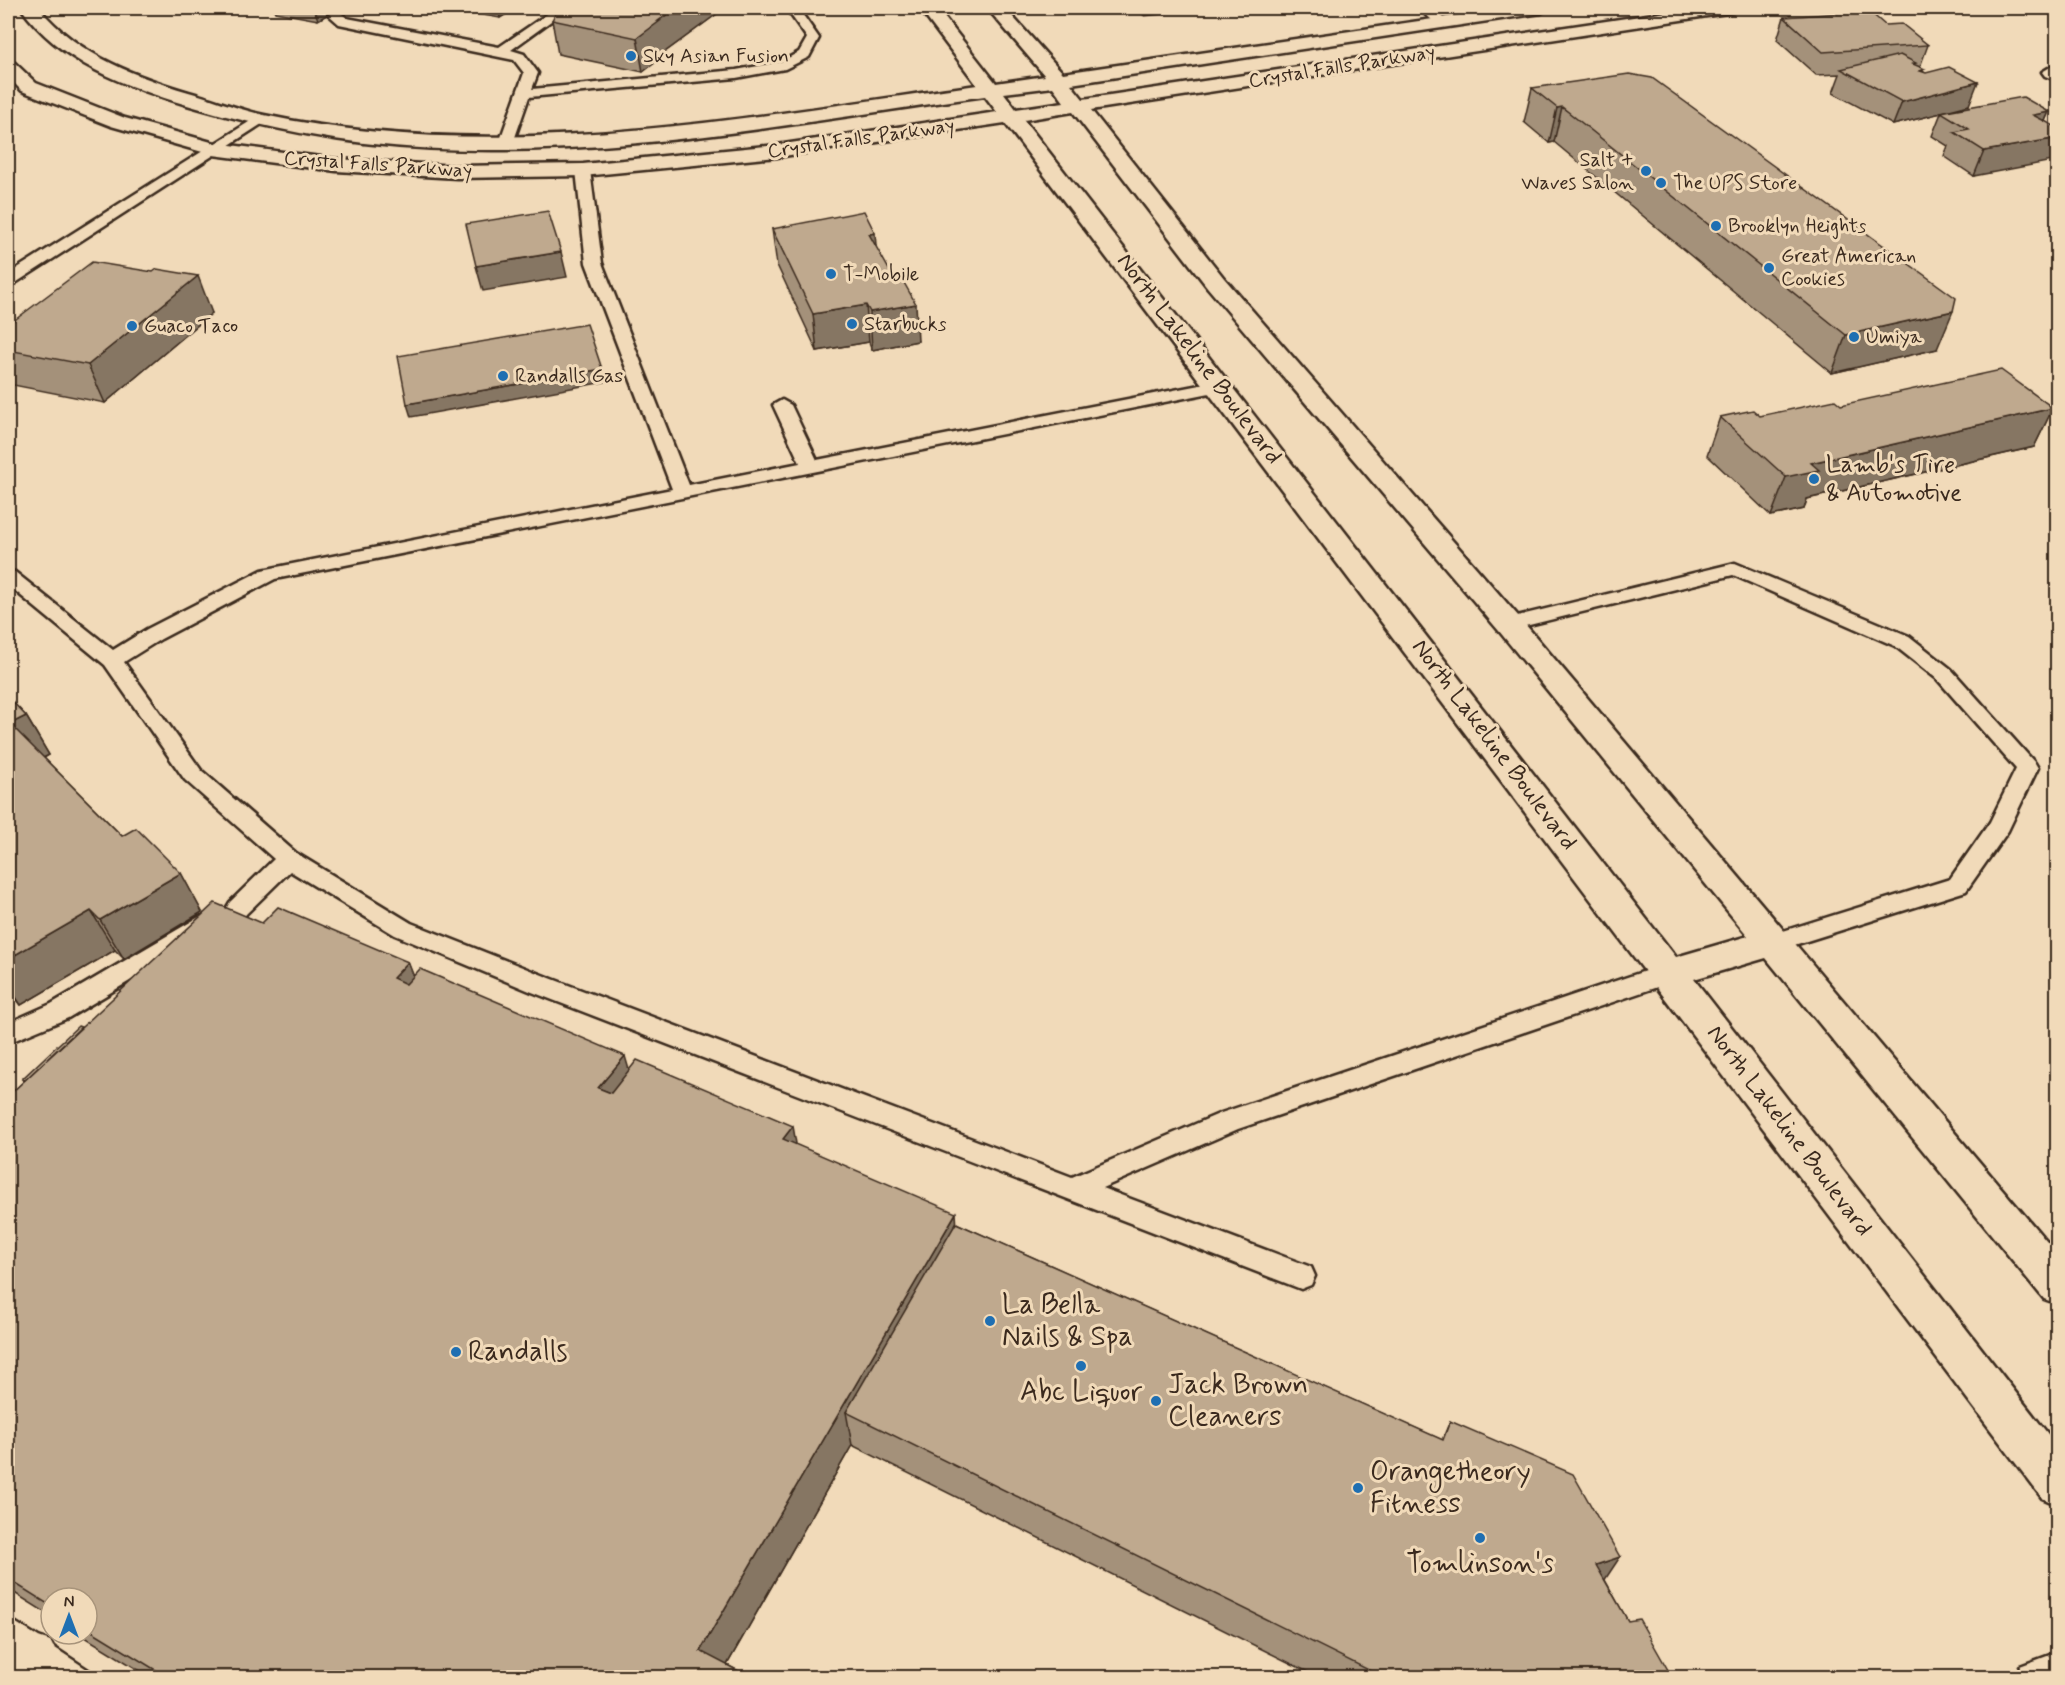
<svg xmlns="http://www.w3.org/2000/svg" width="2065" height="1685" font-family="Mynerve,sans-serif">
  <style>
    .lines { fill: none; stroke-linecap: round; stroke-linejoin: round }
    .lane-casing { stroke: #3b2a1e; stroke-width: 5 }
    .street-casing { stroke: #3b2a1e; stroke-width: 5 }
    .secondary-casing { stroke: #3b2a1e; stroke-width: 5 }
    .lane { fill: #f1dab9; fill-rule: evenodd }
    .street { fill: #f1dab9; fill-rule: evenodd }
    .secondary { fill: #f1dab9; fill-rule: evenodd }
    .wall { fill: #a4917a; stroke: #3b2a1e; stroke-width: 1.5 }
    .shaded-wall { fill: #867663; stroke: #3b2a1e; stroke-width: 1.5 }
    .building { fill: #bfa98e; stroke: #3b2a1e; stroke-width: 1.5 }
    .poi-dot { fill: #1f6fb2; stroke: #f1dab9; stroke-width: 2 }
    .labels { text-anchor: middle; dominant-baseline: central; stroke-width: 6; stroke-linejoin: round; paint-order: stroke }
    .far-poi-label { font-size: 20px; fill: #3b2a1e; stroke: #f1dab9; text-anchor: start }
    .far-street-label { font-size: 20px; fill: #3b2a1e; stroke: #f1dab9 }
    .street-label { font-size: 24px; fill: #3b2a1e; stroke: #f1dab9 }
    .poi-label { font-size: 24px; fill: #3b2a1e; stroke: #f1dab9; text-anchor: start }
    .near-poi-label { font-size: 28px; fill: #3b2a1e; stroke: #f1dab9; text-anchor: start }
  </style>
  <rect width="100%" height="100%" fill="#f1dab9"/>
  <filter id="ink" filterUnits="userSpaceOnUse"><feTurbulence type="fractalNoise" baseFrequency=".0167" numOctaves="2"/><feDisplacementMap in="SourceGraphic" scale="12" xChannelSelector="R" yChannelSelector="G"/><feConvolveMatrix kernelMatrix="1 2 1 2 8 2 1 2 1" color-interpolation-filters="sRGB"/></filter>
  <g filter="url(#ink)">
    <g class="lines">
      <defs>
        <g id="lane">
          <path d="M321,8H334L347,18L499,47L556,8H569L511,50L524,54L538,73L532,89L736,70L781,62L799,52L807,38L786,8H798L819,38L809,57L785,69L736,78L529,97L513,143L506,147L499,143L524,73L514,60L339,24Z"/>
          <path d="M1137,8H1171L1165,12L1145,14Z"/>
          <path d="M1418,8H1431L1448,22L1446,25H1438Z"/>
          <path d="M260,115L267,119L265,122L14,284L8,286V274Z"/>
          <path d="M583,166L590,170L602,263L689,485L800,463L773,405L782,400L791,405L817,460L1220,381L1228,386L1220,391L275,579L161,639L124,662L201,770L296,853L411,923L550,978L1072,1177L1221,1113L1660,966L1669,964L1678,966L1681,973L1678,980L1238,1129L1102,1188L1311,1267L1315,1276L1311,1285L1301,1289L532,992L395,935L290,871L246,914L229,943L221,946L213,943L209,937L213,931L68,1018L8,1043V1023L51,1004L199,917L207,914L215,917L218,922L230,902L274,859L185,780L105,665L8,585V570L15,572L113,650L147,629L262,570L672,489L586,263L576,170Z"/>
          <path d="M1735,563L1909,636L1951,669L2035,763L2038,768L2008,831L1966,891L1775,951L1767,948L1763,942L1767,936L1950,879L1990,822L2016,769L1937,679L1895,646L1733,575L1509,630L1502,629L1499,624L1502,619L1509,618Z"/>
          <path d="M8,1581L51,1606V1634H87V1629L147,1666L151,1678H105L55,1645L52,1639L40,1635L8,1615Z"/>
          <path d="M2058,1652V1678H2016L2020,1666Z"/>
        </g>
        <path id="street" d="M2052,66L2058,68V81L2045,76L2042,72Z"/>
        <path id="secondary" d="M21,8H39C79,57 140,78 199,95C220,102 242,110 264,115C499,165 743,118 977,85L919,8H937L996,83L1045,76L987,8H1005L1063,73L1508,8H1550L1541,13L1071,84L1083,99L1694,8H1736L1733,12L1727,13L1091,110L1224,278L1519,617L2058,1255V1304L2044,1299L1766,958L1694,979L2058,1447V1505L2042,1498L1005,123L777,157L583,176L457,178L336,171L213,155L111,126L22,91L8,77V61L15,63L36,83L125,118L215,143L336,159L457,166L583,164L777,145L997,112L985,96C781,125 570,167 364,143C303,136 245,122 187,105C125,86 60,63 21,8ZM1053,87L1064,102L1016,109L1004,93ZM1073,112L1208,288L1499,631L1748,936L1676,957L1024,120Z"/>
      </defs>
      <use href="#lane" class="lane-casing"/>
      <use href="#street" class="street-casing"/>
      <use href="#secondary" class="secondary-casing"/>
      <use href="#lane" class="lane"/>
      <use href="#street" class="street"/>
      <use href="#secondary" class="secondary"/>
    </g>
    <g class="wall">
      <path d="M274,8H339L318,20L275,12Z"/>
      <path d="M444,8H516L500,18Z"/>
      <path d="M725,8L665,52L666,54L643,72L558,54L552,20Z"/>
      <path d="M1784,17L1885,25L1928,45L1920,67L1924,72L1969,105L1952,110L2049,112L2045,121L1974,176L1944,156L1948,146L1932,136L1941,113L1893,125L1833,93L1840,74L1816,75L1777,40Z"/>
      <path d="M1532,88L1937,349L1832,373L1554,142L1549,143L1524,122Z"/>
      <path d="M772,229L876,248L918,341L872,350L869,342L817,351L777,265Z"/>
      <path d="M153,272L212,313L105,403L8,384V325Z"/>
      <path d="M1841,405L2053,408L2034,447L1807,499L1804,509L1771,516L1707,455L1720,417L1760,416Z"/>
      <path d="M8,697L26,716L49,755L44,758L122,836L181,873L202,912L124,959L115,950L21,1005L8,989Z"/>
      <path d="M262,923L408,962L413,976L796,1145L956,1223L1442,1440L1450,1421L1605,1580L1628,1621L1672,1677H1318L852,1445L727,1665L750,1677H150L80,1634H87V1598H51V1616L8,1589V1096L24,1081L22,1079Z"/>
    </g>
    <g class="shaded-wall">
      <path d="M314,8H339L318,20Z"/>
      <path d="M498,8H516L500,18Z"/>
      <path d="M676,8H725L665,52L666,54L643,72L637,38L658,21Z"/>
      <path d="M1978,82L1969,105L1942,112H1941V113L1893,125L1902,102Z"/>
      <path d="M1562,107L1554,142L1549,143L1557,108Z"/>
      <path d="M2049,112L2038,136L2033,115Z"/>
      <path d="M2058,138V160L1974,176L1984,151Z"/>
      <path d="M875,233L878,269L869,234Z"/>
      <path d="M561,252L567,277L483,291L476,266Z"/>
      <path d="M198,276L212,313L105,403L88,365Z"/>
      <path d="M916,304L918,341L872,350L870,312Z"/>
      <path d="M866,305L869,342L817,351L813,314Z"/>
      <path d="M1953,311L1937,349L1832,373L1846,335Z"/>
      <path d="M602,369L605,382L411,417L407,404Z"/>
      <path d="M2053,408L2034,447L1807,499L1804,509L1771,516L1786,477L1811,463Z"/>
      <path d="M26,716L49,755L33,763L10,724Z"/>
      <path d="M181,873L202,912L124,959L100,920Z"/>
      <path d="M91,911L115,950L21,1005L8,985V959Z"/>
      <path d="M408,962L428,1011L393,978Z"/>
      <path d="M625,1056L639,1104L598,1088Z"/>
      <path d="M793,1126L801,1173L783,1139Z"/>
      <path d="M956,1213L959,1259L846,1412L852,1445L720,1677L700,1651Z"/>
      <path d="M1620,1557L1600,1587L1596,1565Z"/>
    </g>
    <g class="building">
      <path d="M560,8H676L658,21H660L637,38L552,20L558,9Z"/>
      <path d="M1869,11L1885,25L1902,24L1928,45L1823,52L1784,17Z"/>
      <path d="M1900,55L1916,63L1913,64L1925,69L1920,71L1926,73L1949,67L1978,82L1902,102L1841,69Z"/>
      <path d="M1629,74L1652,78L1956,298L1953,311L1846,335L1562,107L1557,108L1532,88Z"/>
      <path d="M2023,97L2049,112L2033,115L2058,128V138L1984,151L1954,132L1969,129L1941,112Z"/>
      <path d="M548,211L561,252L476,266L466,224Z"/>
      <path d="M864,211L875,233L869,234L896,282L903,281L916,304L870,312L866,305L813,314L772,229Z"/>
      <path d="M92,262L153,272L157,269L198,276L88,365L8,350V325Z"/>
      <path d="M587,324L602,369L407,404L398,356Z"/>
      <path d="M2001,370L2053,408L1811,463L1819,470L1786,477L1720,417L1753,410L1760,416L1835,400L1841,405Z"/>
      <path d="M8,697L26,716L10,724L122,836L136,828L181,873L100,920L91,911L8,959Z"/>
      <path d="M215,903L262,923L278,907L408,962L393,978L406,984L420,969L625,1056L598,1088L611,1093L637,1060L793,1126L783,1139L956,1213L700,1651L750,1677H167L87,1628V1598H51V1606L8,1579V1096Z"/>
      <path d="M78,1026L81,1027L25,1080L22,1079Z"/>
      <path d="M956,1223L1443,1440L1450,1421L1573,1474L1620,1557L1596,1565L1628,1621L1639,1619L1672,1677H1382L1381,1676L846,1412Z"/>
    </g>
  </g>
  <g class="poi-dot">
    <circle cx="631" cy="56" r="6"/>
    <circle cx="1646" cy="171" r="6"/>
    <circle cx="1661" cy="183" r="6"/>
    <circle cx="1716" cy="226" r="6"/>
    <circle cx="1769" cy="268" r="6"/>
    <circle cx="831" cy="274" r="6"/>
    <circle cx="852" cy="324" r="6"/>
    <circle cx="132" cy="326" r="6"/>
    <circle cx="1854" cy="337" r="6"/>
    <circle cx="503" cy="376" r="6"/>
    <circle cx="1814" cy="479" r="6"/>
    <circle cx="990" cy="1321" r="6"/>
    <circle cx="456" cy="1352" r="6"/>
    <circle cx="1081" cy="1366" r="6"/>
    <circle cx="1156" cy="1401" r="6"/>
    <circle cx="1358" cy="1488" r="6"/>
    <circle cx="1480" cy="1538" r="6"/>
  </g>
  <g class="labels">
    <g class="far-poi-label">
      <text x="643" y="56">Sky Asian Fusion</text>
      <text x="1634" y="160" text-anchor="end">Salt +<tspan x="1634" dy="23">Waves Salon</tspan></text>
      <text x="1673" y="183">The UPS Store</text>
      <text x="1728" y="226">Brooklyn Heights</text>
      <text x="1781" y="256">Great American<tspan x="1781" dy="23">Cookies</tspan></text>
      <text x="843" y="274">T-Mobile</text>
      <text x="864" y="324">Starbucks</text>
      <text x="144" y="326">Guaco Taco</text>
      <text x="1866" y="337">Umiya</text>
      <text x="515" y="376">Randalls Gas</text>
    </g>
    <g class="far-street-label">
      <text transform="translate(1342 67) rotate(-9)">Crystal Falls Parkway</text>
      <text transform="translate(861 139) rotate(-8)">Crystal Falls Parkway</text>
      <text transform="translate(378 165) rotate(4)">Crystal Falls Parkway</text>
    </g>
    <g class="street-label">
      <text transform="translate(1199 359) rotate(53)">North Lakeline Boulevard</text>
      <text transform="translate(1494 745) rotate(53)">North Lakeline Boulevard</text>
      <text transform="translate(1789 1131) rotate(53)">North Lakeline Boulevard</text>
    </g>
    <g class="poi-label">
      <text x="1826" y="465">Lamb's Tire<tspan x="1826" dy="28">&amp; Automotive</tspan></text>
    </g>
    <g class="near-poi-label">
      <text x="1002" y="1305">La Bella<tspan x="1002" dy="32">Nails &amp; Spa</tspan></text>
      <text x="468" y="1352">Randalls</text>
      <text x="1168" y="1385">Jack Brown<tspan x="1168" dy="32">Cleaners</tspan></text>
      <text x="1081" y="1392" text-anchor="middle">Abc Liquor</text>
      <text x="1370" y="1472">Orangetheory<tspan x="1370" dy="32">Fitness</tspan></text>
      <text x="1480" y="1564" text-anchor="middle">Tomlinson's</text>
    </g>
  </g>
  <rect width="2065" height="1685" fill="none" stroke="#f1dab9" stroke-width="30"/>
  <rect x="15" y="15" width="2035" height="1655" fill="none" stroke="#3b2a1e" stroke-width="2" filter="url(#ink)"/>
  <g transform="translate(69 1616)"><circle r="28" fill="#f1dab9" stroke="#a8947b" stroke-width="1.5"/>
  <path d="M0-4.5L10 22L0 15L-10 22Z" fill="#1f6fb2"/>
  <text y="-9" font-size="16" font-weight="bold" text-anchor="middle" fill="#3b2a1e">N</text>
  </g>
</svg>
